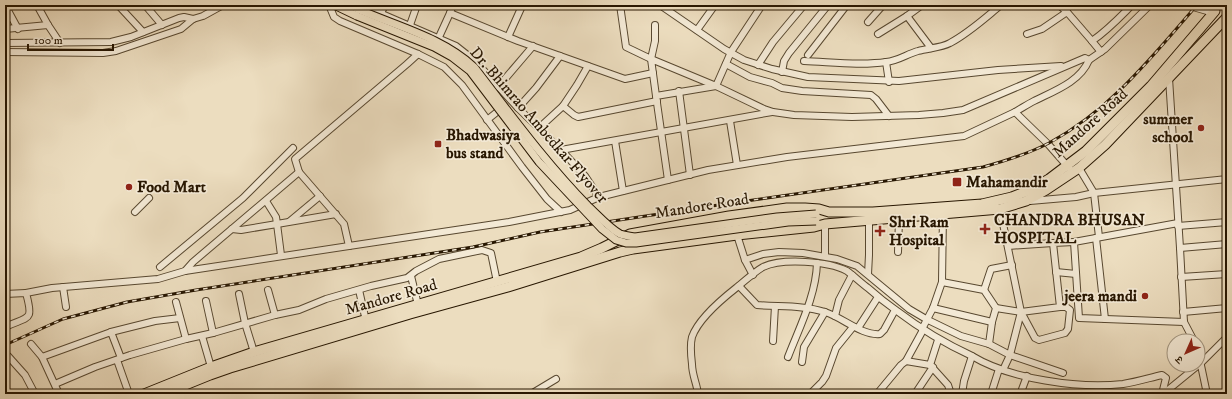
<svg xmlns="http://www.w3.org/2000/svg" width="1232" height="399" font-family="'IM FELL DW Pica','Noto Serif Devanagari',serif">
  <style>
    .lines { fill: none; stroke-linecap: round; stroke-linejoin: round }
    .minor-casing { stroke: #584830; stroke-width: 8 }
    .major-casing { stroke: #271601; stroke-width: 9 }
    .highway-casing { stroke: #271601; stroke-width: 11 }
    .minor { stroke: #f3e9d5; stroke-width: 6 }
    .major { stroke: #ecddbf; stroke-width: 7 }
    .highway { stroke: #ecddbf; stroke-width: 9 }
    .rail-casing { stroke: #271601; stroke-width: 3 }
    .rail { stroke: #f3e9d5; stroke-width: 1.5; stroke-dasharray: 4.5; stroke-linecap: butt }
    .major-bridge-casing { stroke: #271601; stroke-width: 9; stroke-linecap: butt }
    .major-bridge { stroke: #ecddbf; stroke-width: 7 }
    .poi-dot { fill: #8f2418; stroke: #f3e9d5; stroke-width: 1.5 }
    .labels { text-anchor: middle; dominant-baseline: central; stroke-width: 3.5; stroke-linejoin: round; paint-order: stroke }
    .poi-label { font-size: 16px; font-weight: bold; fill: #271601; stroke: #f3e9d5; text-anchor: start }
    .street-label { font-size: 16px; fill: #271601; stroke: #f3e9d5 }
  </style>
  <rect width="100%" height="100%" fill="#ecddbf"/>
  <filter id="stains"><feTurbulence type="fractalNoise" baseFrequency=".005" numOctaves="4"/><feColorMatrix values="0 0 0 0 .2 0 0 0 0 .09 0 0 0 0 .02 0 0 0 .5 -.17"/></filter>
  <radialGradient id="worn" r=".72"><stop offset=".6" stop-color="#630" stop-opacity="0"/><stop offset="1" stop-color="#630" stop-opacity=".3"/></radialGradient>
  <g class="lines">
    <defs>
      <g id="minor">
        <path d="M5,5L18,29"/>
        <path d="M37,5L48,25L60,43"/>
        <path d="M118,5L143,32"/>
        <path d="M145,5L162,25"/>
        <path d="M329,5L334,17L340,21L418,54L444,67L462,85L522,167L547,199L561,212"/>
        <path d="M361,5L456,46L475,61L518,108L561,150L585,176L599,197"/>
        <path d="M453,5L450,13L518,41L625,79L653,73"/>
        <path d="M620,5L626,47L651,59L655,41V25"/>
        <path d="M660,5L724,49L744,60L772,69L808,77L899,81L998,70L1061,66"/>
        <path d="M1059,5L1067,12"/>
        <path d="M1186,5L1214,13"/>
        <path d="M381,13L385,5"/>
        <path d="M907,16L931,48"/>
        <path d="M868,22L883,5"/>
        <path d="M410,25L417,5"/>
        <path d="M5,29L48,25"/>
        <path d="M697,30L715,5"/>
        <path d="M878,34L907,16L922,5"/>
        <path d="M1027,34L1042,29L1067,12L1092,41"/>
        <path d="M439,37L450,13"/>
        <path d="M508,37L522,6L519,5"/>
        <path d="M5,43L111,42L131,37L179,18L184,17L193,19"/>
        <path d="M5,52L103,53L116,51L181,29L193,19L203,16L223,5"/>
        <path d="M1101,52L1092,41C1108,30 1119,18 1132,5"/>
        <path d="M808,55L846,6"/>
        <path d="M1089,60L1105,49L1150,5"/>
        <path d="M804,61C831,62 860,66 886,62C898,61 907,54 918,51C928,48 941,48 950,43C969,33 985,18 1001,5"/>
        <path d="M886,62L889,82"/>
        <path d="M726,64L750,77L772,83L782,88L802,91L871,95L876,99L889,116"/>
        <path d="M758,65L773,42L804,5"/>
        <path d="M782,72L784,61L789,53L828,5"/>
        <path d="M1169,78L1180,248L1184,322L1194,341"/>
        <path d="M498,87L533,46"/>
        <path d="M679,91L690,175"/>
        <path d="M656,96L651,59L716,86L731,52L762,5"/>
        <path d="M563,106L577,85L588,66"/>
        <path d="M518,108L536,88L560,56"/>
        <path d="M487,120L502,108"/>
        <path d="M730,121L737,165"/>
        <path d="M539,128L563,106L574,115L578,117L657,101"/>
        <path d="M615,141L623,191"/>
        <path d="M561,150L772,112"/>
        <path d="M1079,168L1094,193L1099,237"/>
        <path d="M299,172L295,159L407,64L418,54"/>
        <path d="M668,180L656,96L716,86L764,109L773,112L794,115L852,117L919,115L943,113L963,110L1085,58L1089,60C1080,82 1054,91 1034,101C1028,104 1022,108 1015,112"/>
        <path d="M266,201L276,217L277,224L336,214"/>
        <path d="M1030,201L1076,197L1094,193L1227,179"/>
        <path d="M1000,209L1021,312"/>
        <path d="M135,212L149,198"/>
        <path d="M290,221L320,196"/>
        <path d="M1178,223L1074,242L1079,318L1184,322"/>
        <path d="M1178,226L1227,222"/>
        <path d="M232,229L241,230L277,224L281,255"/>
        <path d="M737,235L745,260"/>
        <path d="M1096,238L1105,319"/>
        <path d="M1008,246L1053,243"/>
        <path d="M1180,248L1227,244"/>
        <path d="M898,252L899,218"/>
        <path d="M825,256V224"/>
        <path d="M160,267L243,198L293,148"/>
        <path d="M185,271L349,246"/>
        <path d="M1056,272L1076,274"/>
        <path d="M868,274L869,255V220"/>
        <path d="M753,275L745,260L763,254L779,252L803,253L837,259L857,266L909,309L926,319L961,336L989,344L1010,355L1021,312L1035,338L1039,340L1065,333L1068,329L1070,310L1066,307H1060"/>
        <path d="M411,276L418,305"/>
        <path d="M1181,277L1227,274"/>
        <path d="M942,282L984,290L996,308L992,322L989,344"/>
        <path d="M739,286L757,305C779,307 803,305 825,312C842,317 862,336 880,334L884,330L895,310"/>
        <path d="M63,287L66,307"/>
        <path d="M268,290L275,315"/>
        <path d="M359,290L366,321"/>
        <path d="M984,290L991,269L1012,265"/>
        <path d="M26,293L52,288L158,279L185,271L193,262L299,172L344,224L349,246L509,222L570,210L599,197L708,170L787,157L964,136L1015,112L1048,144L1069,168"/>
        <path d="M5,294L26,293C34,322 29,316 5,327"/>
        <path d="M239,294L245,323L254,352"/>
        <path d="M206,301L213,333"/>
        <path d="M176,302L186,339"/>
        <path d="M933,308L992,322"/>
        <path d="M996,308L1021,312L1060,307L1053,243L1074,242"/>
        <path d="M1183,312L1227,308"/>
        <path d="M835,316L839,300L852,275"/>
        <path d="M858,328L878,297"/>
        <path d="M922,329L933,308L942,282L943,214"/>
        <path d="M111,332L155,321L180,318"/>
        <path d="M202,336L211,367"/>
        <path d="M773,341L775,306"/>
        <path d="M31,344L42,357L59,394"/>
        <path d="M1198,351L1207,394"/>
        <path d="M8,356L25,375L35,394"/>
        <path d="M42,357L111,332L121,358"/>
        <path d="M788,357C799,328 816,296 817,263"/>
        <path d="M117,360L129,394"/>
        <path d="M906,361L923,330"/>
        <path d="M802,362L804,347L825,312"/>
        <path d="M930,365L948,385L951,394"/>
        <path d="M1003,370L1010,355L1063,373"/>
        <path d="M55,384L95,367L130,355L186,339L213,333L275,315L299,310L326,299L371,286L407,278L416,271L439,259L482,250L491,253L497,282"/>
        <path d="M1021,392L1027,376"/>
        <path d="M531,394L556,379"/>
        <path d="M698,394C697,384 692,375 692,364C691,356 690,345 692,337C698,320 722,299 736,288C745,281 754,272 763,267C782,258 828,261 847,271C854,276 861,283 868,288C877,296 887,304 897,311C922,330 944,343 972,356"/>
        <path d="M810,394L822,382L826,376L836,348L853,327"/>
        <path d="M877,394L901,365L906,361L930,365L938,340"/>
        <path d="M915,394L933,367"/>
        <path d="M962,394L964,381L972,356C1010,379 1079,389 1123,384C1136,382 1149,378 1162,375L1166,378L1162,394"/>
        <path d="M991,394L999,369"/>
        <path d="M1163,394L1201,363L1227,337"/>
        <path d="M1216,394L1227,393"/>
      </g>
      <g id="major">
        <path d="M334,5L357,16"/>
        <path d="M350,5L360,10"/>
      </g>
      <g id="highway">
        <path d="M144,394L211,367L254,352L581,257L602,248L630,234L729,216L787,208H805L819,209L829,212H873L982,204L1012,197L1030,190L1049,179L1086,151L1151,86L1215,11"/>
        <path d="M163,394L210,375L230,368L410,314L508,287L620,252L633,249L737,235L814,227L825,224L1000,209L1026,201L1046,190L1079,168L1105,145L1227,17"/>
      </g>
    </defs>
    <use href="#minor" class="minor-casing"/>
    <use href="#major" class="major-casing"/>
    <use href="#highway" class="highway-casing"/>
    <use href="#minor" class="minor"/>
    <use href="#major" class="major"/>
    <use href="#highway" class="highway"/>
    <defs>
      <path id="rail" d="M5,345L63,319L127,302L196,290L473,247L540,232L725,204L983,167C1005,161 1028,154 1049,143C1110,110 1152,57 1197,5"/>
    </defs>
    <use href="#rail" class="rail-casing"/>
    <use href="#rail" class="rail"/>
    <defs>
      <g id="major-bridge">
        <path d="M360,10C399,27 443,38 474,67C511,115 546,163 588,206C598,215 608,227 620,234C625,236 630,236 635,237L777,217L816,214"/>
        <path d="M357,16L434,47L452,57L470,71L539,162L602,229L616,240L626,243H636L788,222L816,221"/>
      </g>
    </defs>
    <use href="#major-bridge" class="major-bridge-casing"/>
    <use href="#major-bridge" class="major-bridge"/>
  </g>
  <g class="poi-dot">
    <circle cx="1201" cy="128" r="4"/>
    <rect x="434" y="140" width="8" height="8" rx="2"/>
    <rect x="952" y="177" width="10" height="10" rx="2"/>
    <circle cx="129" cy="187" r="4"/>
    <path d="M983 223h4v4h4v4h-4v4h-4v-4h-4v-4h4z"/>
    <path d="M878 225h4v4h4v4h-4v4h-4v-4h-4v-4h4z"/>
    <circle cx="1145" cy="296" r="4"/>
  </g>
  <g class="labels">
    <g class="poi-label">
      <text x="1193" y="119" text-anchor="end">summer<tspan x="1193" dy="18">school</tspan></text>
      <text x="446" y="135">Bhadwasiya<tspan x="446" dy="18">bus stand</tspan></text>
      <text x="966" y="182">Mahamandir</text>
      <text x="137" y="187">Food Mart</text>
      <text x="994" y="220">CHANDRA BHUSAN<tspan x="994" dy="18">HOSPITAL</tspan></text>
      <text x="889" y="222">Shri Ram<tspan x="889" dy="18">Hospital</tspan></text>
      <text x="1137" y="296" text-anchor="end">jeera mandi</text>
    </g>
    <g class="street-label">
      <text transform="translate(1090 123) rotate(-42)">Mandore Road</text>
      <text transform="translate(539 125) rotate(49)">Dr. Bhimrao Ambedkar Flyover</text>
      <text transform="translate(702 206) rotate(-9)">Mandore Road</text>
      <text transform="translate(391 297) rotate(-16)">Mandore Road</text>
    </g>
  </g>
  <rect width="1232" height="399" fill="none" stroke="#ecddbf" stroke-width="20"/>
  <rect x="6" y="6" width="1220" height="387" fill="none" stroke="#271601" stroke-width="2"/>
  <rect x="10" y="10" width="1212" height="379" fill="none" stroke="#271601"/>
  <g transform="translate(1186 353) rotate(225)"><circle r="19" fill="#f3e9d5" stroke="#a19580"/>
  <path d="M0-3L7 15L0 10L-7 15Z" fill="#8f2418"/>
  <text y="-6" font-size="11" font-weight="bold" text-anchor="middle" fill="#271601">उ</text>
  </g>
  <path d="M28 44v6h85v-6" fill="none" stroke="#271601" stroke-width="2"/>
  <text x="34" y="44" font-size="12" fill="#271601" stroke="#f3e9d5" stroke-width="3" paint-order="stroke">100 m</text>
  <rect width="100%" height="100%" filter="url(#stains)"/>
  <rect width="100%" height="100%" fill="url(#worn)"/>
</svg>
